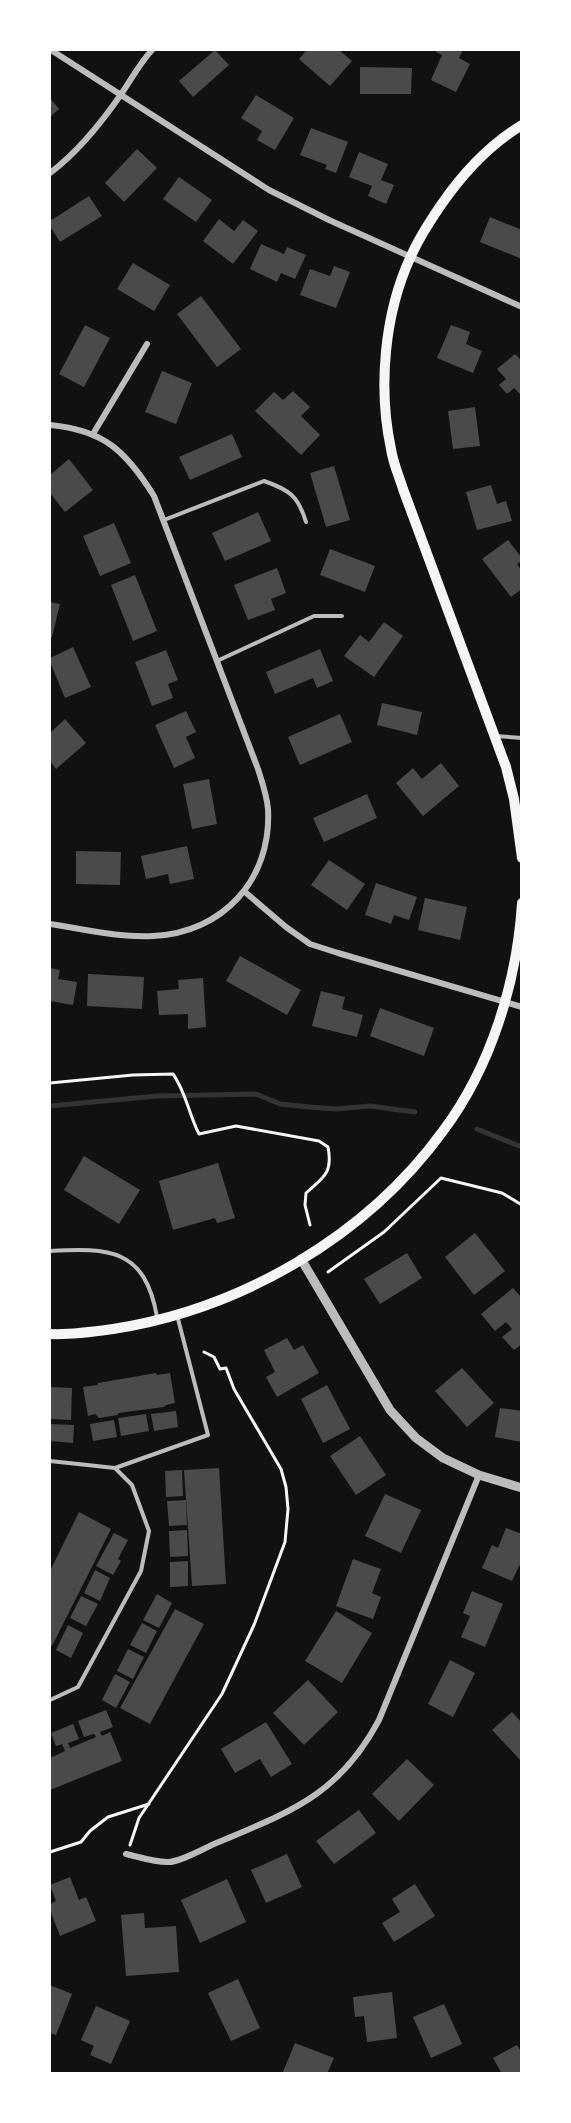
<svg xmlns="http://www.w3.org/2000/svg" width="571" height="2123" font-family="'Exo 2',sans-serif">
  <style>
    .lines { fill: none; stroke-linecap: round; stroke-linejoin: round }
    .stream { stroke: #333; stroke-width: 5 }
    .building { fill: #4a4a4a }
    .path { stroke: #f5f5f5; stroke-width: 3 }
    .service { stroke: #bcbcbc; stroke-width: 4 }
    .minor { stroke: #bcbcbc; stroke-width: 6 }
    .tertiary { stroke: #bcbcbc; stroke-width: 9 }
    .secondary { stroke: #f5f5f5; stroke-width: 10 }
  </style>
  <rect width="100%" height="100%" fill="#111"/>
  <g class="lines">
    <g class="stream">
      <path d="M50,1106L157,1096L256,1094L280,1104L309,1107L336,1109L370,1106L415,1112"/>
      <path d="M477,1129L522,1147"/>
    </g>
  </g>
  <g class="building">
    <path d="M215,50L229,65L193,97L179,81Z"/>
    <path d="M307,50H339L352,61L330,86L299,59Z"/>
    <path d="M437,50H463L459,58L470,64L456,92L431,80L442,55L436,52Z"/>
    <path d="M360,67L412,68L411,94H360Z"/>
    <path d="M256,95L294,118L275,150L257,140L262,131L241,118Z"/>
    <path d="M50,98L59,109L50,117Z"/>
    <path d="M311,128L348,142L336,173L325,169L327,165L300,155Z"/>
    <path d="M137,149L157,168L124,202L105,183Z"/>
    <path d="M359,152L388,164L381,180L394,185L386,204L368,196L372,186L349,177Z"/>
    <path d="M179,177L212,200L196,222L163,199Z"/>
    <path d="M89,196L102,216L60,242L50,226V221Z"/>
    <path d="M490,217L522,230V259L480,242Z"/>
    <path d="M219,219L234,231L243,220L258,231L233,264L203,241Z"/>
    <path d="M261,244L284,254L287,247L306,255L295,279L281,273L277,282L250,269Z"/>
    <path d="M133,263L170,285L154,311L117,289Z"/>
    <path d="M334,266L350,272L336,308L300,295L310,269L330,276Z"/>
    <path d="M201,296L241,349L217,367L177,314Z"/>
    <path d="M85,325L110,338L84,387L59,374Z"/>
    <path d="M451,325L470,332L466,344L482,351L473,373L437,358Z"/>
    <path d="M515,354L522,361V396L514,388L507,394L499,385L506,379L497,369Z"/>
    <path d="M162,371L192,383L176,424L145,412Z"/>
    <path d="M293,391L310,407L301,416L320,435L301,455L255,411L274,392L283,400Z"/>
    <path d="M475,407L480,446L453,449L448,411Z"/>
    <path d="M232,434L242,457L190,480L179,457Z"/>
    <path d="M69,459L93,490L65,512L50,493V475Z"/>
    <path d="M334,466L350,520L326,527L310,473Z"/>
    <path d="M491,485L497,504L506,501L512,521L477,530L466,492Z"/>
    <path d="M258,512L271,541L225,561L212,533Z"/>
    <path d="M114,523L131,563L100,576L83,536Z"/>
    <path d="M508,540L522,558V561L517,564L522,571V589L511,597L482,559Z"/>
    <path d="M330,549L375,566L365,592L320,575Z"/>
    <path d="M277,568L286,593L271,599L275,610L248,620L234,585Z"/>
    <path d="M135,575L157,631L133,641L111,585Z"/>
    <path d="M50,602L60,604L52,637H50Z"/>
    <path d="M384,622L403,636L374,677L344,656L360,635L369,642Z"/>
    <path d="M73,647L91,687L65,698L50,662V658Z"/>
    <path d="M320,649L333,681L317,688L313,678L275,694L266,672Z"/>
    <path d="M166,650L178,680L168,684L173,698L152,706L135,662Z"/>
    <path d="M382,703L422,712L417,735L377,725Z"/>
    <path d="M186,711L196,732L186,737L195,758L174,768L155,725Z"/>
    <path d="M340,714L352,742L300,765L288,737Z"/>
    <path d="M65,719L86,743L56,769L50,761V733Z"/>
    <path d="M441,763L459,786L423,816L396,783L413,768L422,779Z"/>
    <path d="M209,779L217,824L192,829L183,784Z"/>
    <path d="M367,794L377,818L324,842L313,818Z"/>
    <path d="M187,846L194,879L170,884L168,874L146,879L141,856Z"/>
    <path d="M76,851L121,852L120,885L76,884Z"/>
    <path d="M329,860L365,884L347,910L311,885Z"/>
    <path d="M376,883L417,897L409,920L394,915L391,924L365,915Z"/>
    <path d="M425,898L467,907L460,940L418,930Z"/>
    <path d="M240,956L301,990L287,1015L226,981Z"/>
    <path d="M50,968L60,970L58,979L77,982L73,1005L50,1001Z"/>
    <path d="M88,974L144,977L142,1009L87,1006Z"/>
    <path d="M203,978L206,1027L188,1029V1014L159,1015L157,991L179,989L178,980Z"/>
    <path d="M321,991L345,997L342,1009L363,1015L357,1037L312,1026Z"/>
    <path d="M380,1008L434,1028L424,1056L370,1036Z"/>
    <path d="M84,1156L140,1190L119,1224L64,1190Z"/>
    <path d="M218,1163L235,1218L217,1223L215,1218L173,1230L159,1181Z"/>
    <path d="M475,1233L505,1271L474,1295L445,1257Z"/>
    <path d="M407,1253L422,1278L380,1304L364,1279Z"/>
    <path d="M513,1288L522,1298V1344L514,1350L502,1337L512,1329L506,1322L495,1331L481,1314Z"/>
    <path d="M287,1338L294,1350L303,1345L319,1373L277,1397L266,1377L275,1372L264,1350Z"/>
    <path d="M462,1368L494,1403L467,1427L435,1391Z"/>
    <path d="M156,1373L157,1375L170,1373L175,1403L166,1405L164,1407L118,1413V1415L99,1418L95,1414L88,1416L83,1387L98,1385V1383Z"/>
    <path d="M327,1385L350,1429L323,1443L301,1399Z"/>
    <path d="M50,1387L72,1388L71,1420L50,1419Z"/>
    <path d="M500,1408L522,1411V1442L495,1437Z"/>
    <path d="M176,1411L178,1427L154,1431L151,1414Z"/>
    <path d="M146,1414L149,1431L121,1436L118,1418Z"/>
    <path d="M114,1420L117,1437L93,1441L90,1424Z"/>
    <path d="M50,1424L74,1425L73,1443L50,1441Z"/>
    <path d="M360,1436L386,1475L356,1495L330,1456Z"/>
    <path d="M219,1468L226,1584L192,1586L184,1470Z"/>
    <path d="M182,1470L183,1496L166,1497L165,1471Z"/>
    <path d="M385,1494L421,1510L401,1553L365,1536Z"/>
    <path d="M186,1500L187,1525L169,1526L167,1501Z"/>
    <path d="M79,1512L111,1529L52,1646L50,1644V1571Z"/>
    <path d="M506,1528L522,1534V1560L512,1581L482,1568L492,1545L498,1548Z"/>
    <path d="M187,1530L188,1556L170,1557L169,1531Z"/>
    <path d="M114,1533L128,1540L118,1559L121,1561L113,1575L96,1566Z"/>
    <path d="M353,1559L381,1569L372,1593L381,1597L373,1619L336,1606Z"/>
    <path d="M188,1561V1586L170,1587V1562Z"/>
    <path d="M95,1570L110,1578L100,1601L84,1593Z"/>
    <path d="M472,1591L503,1604L485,1647L461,1637L470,1616L463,1613Z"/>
    <path d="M157,1594L172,1603L159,1628L143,1620Z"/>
    <path d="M81,1596L98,1604L86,1626L70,1618Z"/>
    <path d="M175,1609L204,1624L150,1724L120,1708Z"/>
    <path d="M336,1611L372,1633L342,1683L305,1661Z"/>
    <path d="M142,1623L157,1631L146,1653L130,1645Z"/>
    <path d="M68,1625L83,1633L71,1658L56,1650Z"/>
    <path d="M128,1649L144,1657L133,1679L117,1671Z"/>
    <path d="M450,1660L475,1673L453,1717L428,1704Z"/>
    <path d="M115,1674L130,1682L116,1708L102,1700Z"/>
    <path d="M308,1680L338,1712L304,1745L273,1713Z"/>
    <path d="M106,1710L113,1727L100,1732L102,1736L110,1732L122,1761L50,1790V1758L65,1751L62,1744L56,1746L51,1733L73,1724L79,1739L68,1743L70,1748L96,1737L94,1734L84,1737L78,1721Z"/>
    <path d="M512,1712L522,1723V1762L492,1730Z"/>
    <path d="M266,1722L292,1764L271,1777L260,1759L235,1773L221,1749Z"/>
    <path d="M407,1759L434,1785L399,1821L372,1794Z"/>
    <path d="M359,1810L376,1833L334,1864L316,1841Z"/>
    <path d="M287,1854L302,1887L266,1903L251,1870Z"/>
    <path d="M70,1877L79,1900L86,1897L96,1921L60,1936L50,1910V1904L56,1901L50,1885Z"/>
    <path d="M227,1879L246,1922L200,1943L181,1900Z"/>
    <path d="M415,1884L435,1916L394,1942L382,1923L400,1912L392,1899Z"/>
    <path d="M144,1913L145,1928L176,1926L179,1972L126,1976L121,1915Z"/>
    <path d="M238,1979L260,2028L231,2041L208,1993Z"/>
    <path d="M50,1985L72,1994L56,2035L50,2033Z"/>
    <path d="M392,1992L397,2038L367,2042L364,2016L355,2017L353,1997Z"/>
    <path d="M444,2004L462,2044L431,2058L413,2017Z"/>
    <path d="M96,2006L130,2021L111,2064L90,2055L94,2046L81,2040Z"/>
    <path d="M295,2043L334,2058L327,2074H282Z"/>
    <path d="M517,2045L522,2053V2074H502L493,2058Z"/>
  </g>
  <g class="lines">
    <g class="path">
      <path d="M50,1083L133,1075L173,1074C186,1092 189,1115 199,1134L236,1126L319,1141L328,1147C333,1173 324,1177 306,1193L305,1205L310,1225"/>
      <path d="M328,1272L384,1232L441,1178L502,1193L522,1205"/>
      <path d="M130,1845L139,1818L222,1694L254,1625L285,1542L288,1509L286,1487L281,1469L234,1389L226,1368L220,1369L214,1357L204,1352"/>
      <path d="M50,1852L81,1842L90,1831L108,1817L149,1804"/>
    </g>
    <g class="service">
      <path d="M164,520L264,481C290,490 298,496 306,522"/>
      <path d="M217,661L314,616H342"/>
      <path d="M495,736L522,738"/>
      <path d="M50,1251C109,1248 145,1248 157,1317"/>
      <path d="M50,1461L115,1468L132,1485L149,1531L141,1571L78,1687L50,1700"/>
      <path d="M115,1468L208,1435L177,1315"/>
    </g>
    <g class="minor">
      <path d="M51,50L269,190L329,220L522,307"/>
      <path d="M50,173C78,152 102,122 122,93C132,78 140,63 152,50"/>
      <path d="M50,425C104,430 126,451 154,496L258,769C262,782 267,796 268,809C272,879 223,933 153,936C119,938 84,929 50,924"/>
      <path d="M93,434L147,344"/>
      <path d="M245,892L286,927L310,944L338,953L522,1007"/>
      <path d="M126,1854C139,1857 154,1862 167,1862C178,1863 203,1849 214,1844C289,1812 338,1797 379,1720L479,1475"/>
    </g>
    <path class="tertiary" d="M301,1259L390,1410L416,1438L443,1458L479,1475L522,1488"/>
    <g class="secondary">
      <path d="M522,125C489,145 463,173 441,205C430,221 419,238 411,256C384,314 378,388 391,449C393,463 399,476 403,489L506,767L514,799L522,858"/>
      <path d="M50,1334C70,1335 92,1332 113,1329C241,1309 366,1237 443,1131C491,1067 517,982 522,903"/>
    </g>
  </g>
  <rect width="571" height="2123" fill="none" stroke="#ffffff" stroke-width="102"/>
</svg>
